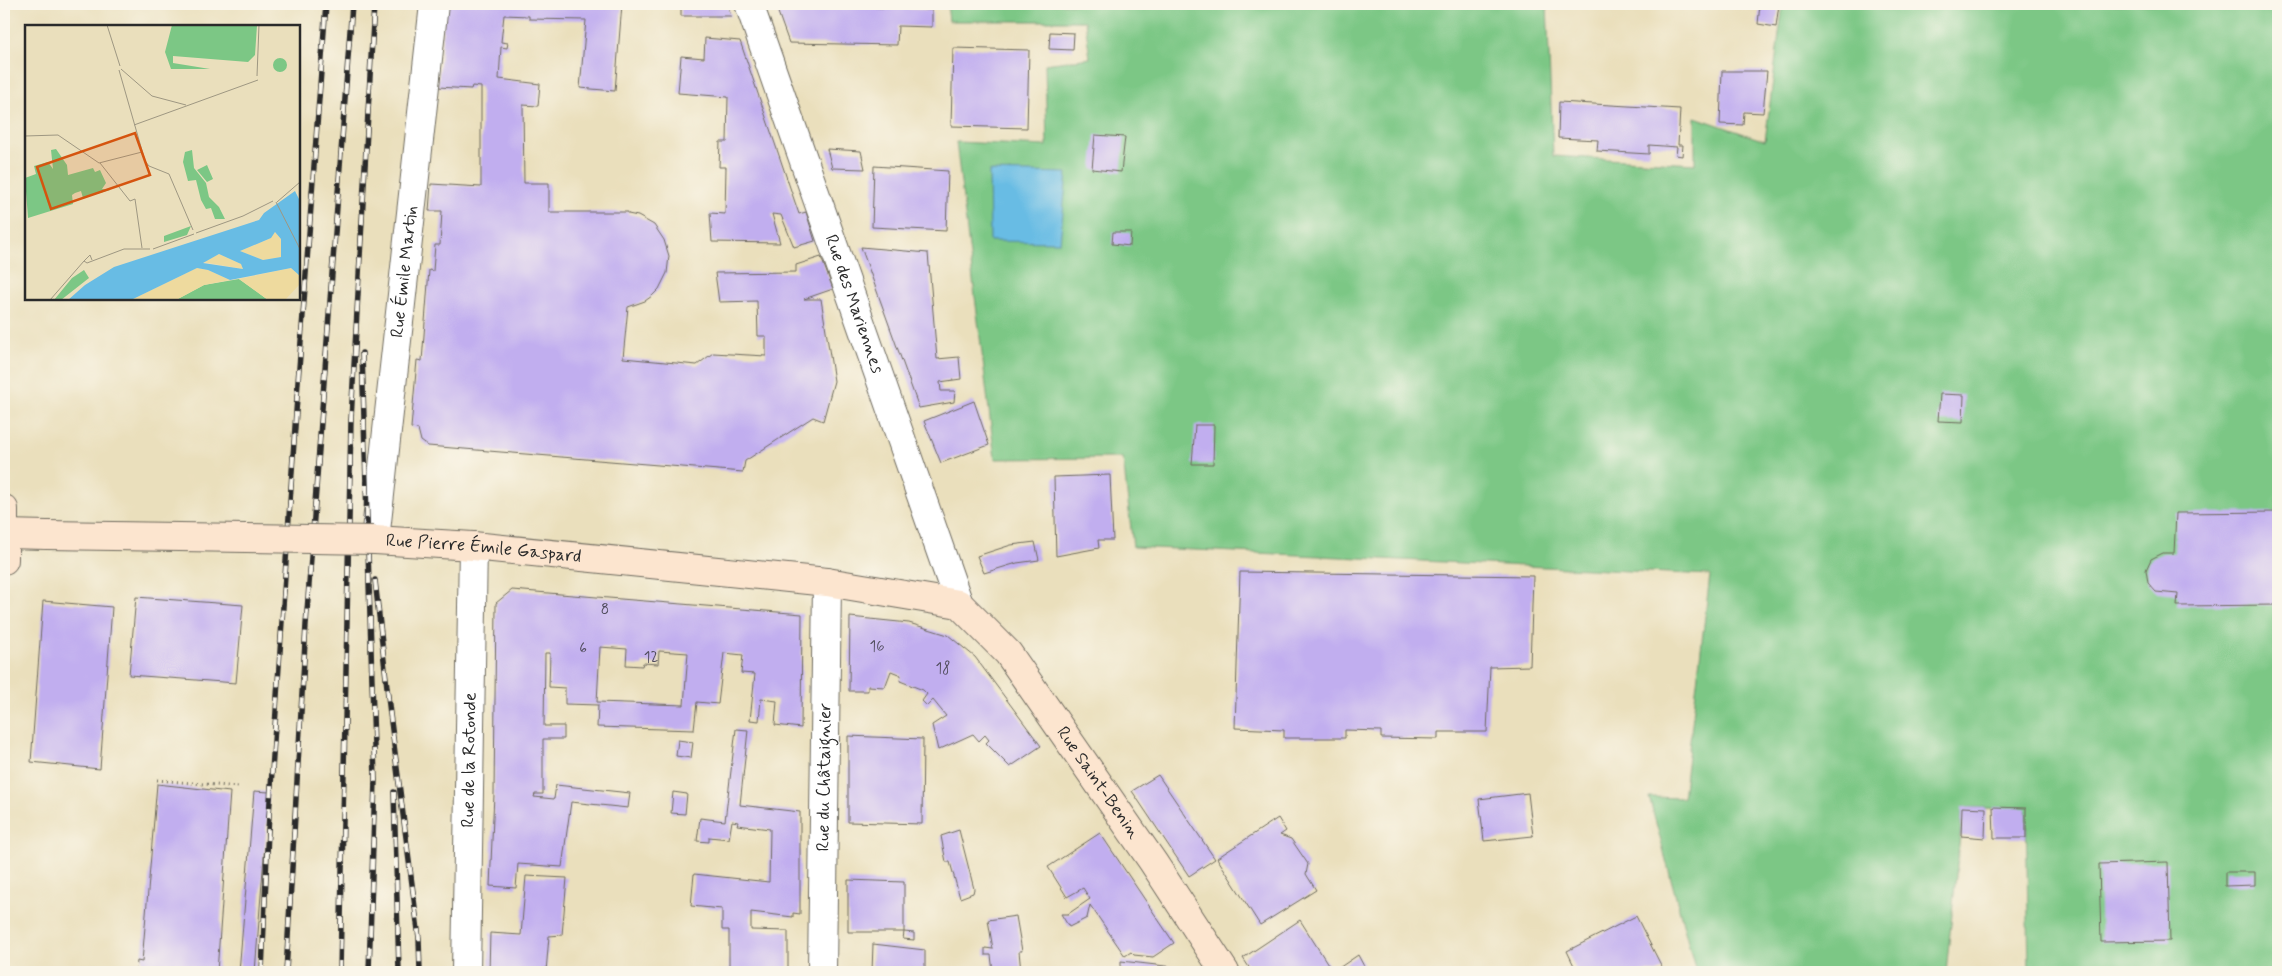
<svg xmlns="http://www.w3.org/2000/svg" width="2282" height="976" font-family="Mynerve,sans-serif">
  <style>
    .green { fill: #7cc785; stroke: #547958 }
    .water { fill: #68bce4; stroke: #4a7488 }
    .building { fill: #c1aeef; fill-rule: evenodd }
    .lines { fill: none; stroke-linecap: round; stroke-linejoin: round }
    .minor-casing { stroke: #6e6a5e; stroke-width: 30 }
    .tertiary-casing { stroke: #6e6a5e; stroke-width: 30 }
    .secondary-casing { stroke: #6e6a5e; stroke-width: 30 }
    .path { stroke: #6e6a5e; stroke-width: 3; stroke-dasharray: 1 4; stroke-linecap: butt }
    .minor { stroke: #fff; stroke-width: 28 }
    .tertiary { stroke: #fff; stroke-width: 28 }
    .secondary { stroke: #fce5cf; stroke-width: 28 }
    .rail-casing { stroke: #2b2b2b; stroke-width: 5.5 }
    .rail { stroke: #fbf7ec; stroke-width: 4; stroke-dasharray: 11; stroke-linecap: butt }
    .secondary-bridge-casing { stroke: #6e6a5e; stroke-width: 30; stroke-linecap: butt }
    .secondary-bridge { stroke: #fce5cf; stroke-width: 28 }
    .labels { text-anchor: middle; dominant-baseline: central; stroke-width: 4.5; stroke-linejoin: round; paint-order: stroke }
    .number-label { font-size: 15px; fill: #504c5c }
    .street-label { font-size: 18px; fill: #2b2b2b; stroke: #fbf7ec }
    .inset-road { fill: none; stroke: #9e9782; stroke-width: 1 }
    .view { fill: #d5540f; fill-opacity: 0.15; stroke: #d5540f; stroke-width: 2.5 }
    .inset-edge { fill: none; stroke: #2b2b2b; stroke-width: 2.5 }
  </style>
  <rect width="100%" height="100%" fill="#fbf7ec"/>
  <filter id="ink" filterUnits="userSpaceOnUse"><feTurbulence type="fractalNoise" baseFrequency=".02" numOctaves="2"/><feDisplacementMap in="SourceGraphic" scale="10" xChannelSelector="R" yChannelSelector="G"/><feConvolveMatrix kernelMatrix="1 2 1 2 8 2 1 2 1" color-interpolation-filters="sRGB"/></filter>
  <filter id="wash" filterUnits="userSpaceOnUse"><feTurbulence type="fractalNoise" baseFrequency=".0096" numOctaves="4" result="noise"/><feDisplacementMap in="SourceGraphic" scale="20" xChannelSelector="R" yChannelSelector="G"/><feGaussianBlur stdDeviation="1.12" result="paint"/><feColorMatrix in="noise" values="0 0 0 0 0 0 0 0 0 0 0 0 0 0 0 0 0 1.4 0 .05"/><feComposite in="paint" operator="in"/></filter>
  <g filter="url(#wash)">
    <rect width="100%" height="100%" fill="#eadfbc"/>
    <path class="green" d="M947,4H1547L1553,156L1695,164V117L1765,141L1783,4H2278V972H2029L2026,810L1963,807L1946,972H1696L1649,797L1683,798L1710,575L1133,547L1123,458L995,459L956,142L1047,146L1045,64L1090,58L1085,21H949Z"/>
    <path class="water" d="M989,171L1067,173L1060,242L990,241Z"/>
    <g id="blocks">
      <g class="building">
        <path d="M445,4H622L615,91L580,88L586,20L529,19V16L504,15L501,42L508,43L507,48L501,47L499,79L540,84L538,106L523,105L524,183H549V212H628V214L638,216L654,225L664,240L669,256L667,273L659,289L652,296L645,301L628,307L623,358L697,365L713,353L766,356V336H758L757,301L719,302L715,273L796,272V265L821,257L833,289L804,299H821L834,381L823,421L813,417L745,461L743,472L428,446L421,441L418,429L411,428L417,360L422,361L429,270L433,271L435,245H440L442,211H429L431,184L481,187V87L472,86L471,89L438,87Z"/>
        <path d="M681,4H727L731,16H681Z"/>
        <path d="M775,4H838L839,6L932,10V27L898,26L897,45L789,43Z"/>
        <path d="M1760,4H1779L1776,27L1758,24Z"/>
        <path d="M1050,32L1074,33L1073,50L1049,49Z"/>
        <path d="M705,38L740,41L799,214L806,212L815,241L794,247L781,215L772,214L780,243L712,242L710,213L725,214L726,167H719L720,142H727L728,97L678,93L681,56L704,58Z"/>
        <path d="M953,48L1029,50L1027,128L951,126Z"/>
        <path d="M1722,71H1767L1763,113L1744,112L1743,125L1720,124Z"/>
        <path d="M1559,102L1680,109L1678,145H1683L1682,156L1676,155L1677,147L1649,145V154L1597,151L1598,140L1558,138Z"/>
        <path d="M1095,135L1125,137L1121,172L1092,169Z"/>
        <path d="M827,149L861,151L865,169L832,168Z"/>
        <path d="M874,166L948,171L946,231L872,227Z"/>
        <path d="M1113,232H1131L1130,246L1112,244Z"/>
        <path d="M861,247L928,253L937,359L959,357L961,379L940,382L941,391H955L954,402L919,408Z"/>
        <path d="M1940,394L1964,395L1963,422L1938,421Z"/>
        <path d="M974,401L989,445L941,463L924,421Z"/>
        <path d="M1195,425H1214L1213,464H1192Z"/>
        <path d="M1110,475L1113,540H1098L1099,548L1056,556L1054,477Z"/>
        <path d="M2278,512V605L2177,606L2178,594L2156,592L2148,583L2146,570L2151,559L2163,553H2174L2176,513Z"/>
        <path d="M1035,542L1039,560L1017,563L984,573L977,556L1011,545Z"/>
        <path d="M1240,572L1533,576L1530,666L1490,667L1487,732H1438V739L1381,738V731L1345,730V738H1284V730L1235,728Z"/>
        <path d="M512,590L802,614L801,728L775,725L777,701L761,699L759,721L750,720L755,674L741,673L743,655L724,653L718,704L697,702L694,730L597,727L598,705L565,704V688L549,687L550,653H545L544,726H564V739H543V794H535L534,797L554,799L556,785L630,793L628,808L571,802L562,867L518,864L516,888L490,886L494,794L496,603ZM600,647L627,649L626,665L642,666L643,663L658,664L659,651L688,653L684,705L597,702Z"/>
        <path d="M136,597L243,605L236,683L129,675Z"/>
        <path d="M43,601L112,607L100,769L31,762Z"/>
        <path d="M850,617L909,623L948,635L975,657L1041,746L1010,767L986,743L989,740L985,735L979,741L973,734L938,750L932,725L946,716L933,700L927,706L922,701L927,694L923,690L900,681L901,675L891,671L885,687L868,686V691H849Z"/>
        <path d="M736,729L748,730L740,805L800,812V914L793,913V917L751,912V930L788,931V972H729V930H722V909L691,906L694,874L769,882L770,829L737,825L738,822L732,821L729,839L709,837V842L697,841L700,818L725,821Z"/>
        <path d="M848,736L923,739L922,824L848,822Z"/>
        <path d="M678,740L693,742L691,758L676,756Z"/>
        <path d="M1158,775L1215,859L1189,876L1132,791Z"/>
        <path d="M157,784L230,792L217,972H136L137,961L142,962Z"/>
        <path d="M254,791L269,792L255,972H239Z"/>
        <path d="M673,792L687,794L685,814L671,813Z"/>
        <path d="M1528,793L1533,836L1484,841L1479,799Z"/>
        <path d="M1962,807L1986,808L1985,838L1961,836Z"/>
        <path d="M1993,807L2026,808V838H1994Z"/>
        <path d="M1278,818L1286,831L1280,835L1291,839L1308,864L1306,874L1316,890L1260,925L1217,858Z"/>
        <path d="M959,830L974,889L973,893L960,898L950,862H946L941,836Z"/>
        <path d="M1100,833L1174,943L1153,957L1134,955L1131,952L1125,956L1090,905L1087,918L1069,927L1061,914H1068L1090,899L1083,888L1067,897L1048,867Z"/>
        <path d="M2168,862L2170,941L2101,942L2099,864Z"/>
        <path d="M2225,872H2255V885L2225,886Z"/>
        <path d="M526,876L567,878L562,935L549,936L546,972H489L490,933L521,935Z"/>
        <path d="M848,880L904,882V932H848Z"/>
        <path d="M1016,916L1022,951H1019L1021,972H993L991,955H985V948L993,949L988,920Z"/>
        <path d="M1636,916L1663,969L1657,972H1577L1567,951Z"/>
        <path d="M1300,920L1333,972L1358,955L1367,972H1252L1243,958Z"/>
        <path d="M904,932L914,933V940L903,939Z"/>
        <path d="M873,944L925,950V972H872Z"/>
        <path d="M1121,961L1192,969L1194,972H1121Z"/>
      </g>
    </g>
  </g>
  <g filter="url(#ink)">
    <use href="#blocks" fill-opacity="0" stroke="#6e6a5e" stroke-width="1"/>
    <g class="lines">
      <defs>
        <g id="minor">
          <path id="s1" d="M375,540L434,4"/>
          <path id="s2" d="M466,972L473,546"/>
          <path id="s3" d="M822,972L827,582"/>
        </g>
        <g id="tertiary">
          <path id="s4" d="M749,4L959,604"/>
        </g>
        <g id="secondary">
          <path d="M4,509V560"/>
          <path d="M5,534L47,535"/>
          <path id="s5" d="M375,540L473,546L827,582L959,604L1008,653L1153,862L1225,972"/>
        </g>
      </defs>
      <use href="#minor" class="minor-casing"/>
      <use href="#tertiary" class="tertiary-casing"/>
      <use href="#secondary" class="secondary-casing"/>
      <path class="path" d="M157,780L239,787"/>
      <use href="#minor" class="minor"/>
      <use href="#tertiary" class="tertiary"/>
      <use href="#secondary" class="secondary"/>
      <defs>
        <g id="rail">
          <path d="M362,353L375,780L369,972"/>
          <path d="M375,580L390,714L419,938L420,972"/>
          <path d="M394,792L399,972"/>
          <path d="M262,972L268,831L298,382L326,4"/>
          <path d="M286,972L306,625L352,4"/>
          <path d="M340,972L351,420L374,4"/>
        </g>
      </defs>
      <use href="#rail" class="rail-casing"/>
      <use href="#rail" class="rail"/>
      <defs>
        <path id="secondary-bridge" d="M47,535L375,540"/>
      </defs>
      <use href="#secondary-bridge" class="secondary-bridge-casing"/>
      <use href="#secondary-bridge" class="secondary-bridge"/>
    </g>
  </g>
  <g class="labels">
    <g class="number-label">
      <text x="605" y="610">8</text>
      <text x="877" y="647">16</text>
      <text x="583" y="649">6</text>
      <text x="651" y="658">12</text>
      <text x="943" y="669">18</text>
    </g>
    <g class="street-label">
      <text stroke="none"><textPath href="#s1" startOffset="270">Rue Émile Martin</textPath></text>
      <text stroke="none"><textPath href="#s4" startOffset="318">Rue des Mariennes</textPath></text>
      <text stroke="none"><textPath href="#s5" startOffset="109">Rue Pierre Émile Gaspard</textPath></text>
      <text stroke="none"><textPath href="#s2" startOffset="212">Rue de la Rotonde</textPath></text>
      <text stroke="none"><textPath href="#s3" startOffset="195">Rue du Châtaignier</textPath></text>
      <text stroke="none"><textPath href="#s5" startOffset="815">Rue Saint-Benin</textPath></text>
    </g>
  </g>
  <g transform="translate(25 25)">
    <rect width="275" height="275" fill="#eadfbc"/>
    <path d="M147,0H232L230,30L223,37L148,31V38L185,44H146L140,27ZM248 40a7 7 0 1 1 14 0a7 7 0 1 1-14 0ZM31,124L42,140L43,150L68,143L70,147L75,145L81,158L77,164L85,165L58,173L56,166L50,168L47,170L48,179L3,193L0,153L11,149L9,141L23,137L28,144L26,125ZM167,125L169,143L181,158L184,172L194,182L200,194H190L186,183L181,184L176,175L171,155L163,156L158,137L160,127ZM182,140L188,154L182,157L172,145ZM166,201L162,210L139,217V211ZM59,245L64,253L36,275H29L47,253ZM214,254L243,275H151L179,260Z" fill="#7cc785"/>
    <path d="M250,207L256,214V232L238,235L215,226L244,214ZM194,229L216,239L218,244L178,237ZM172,243L183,245L205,255L179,260L151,275H106ZM266,243L275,251V259L260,275H243L214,254Z" fill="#eeda9e"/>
    <path d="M270,166L275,176V251L266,243L205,255L183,245L172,243L106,275H43L60,260L89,242L234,195L239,188ZM250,207L256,214V232L238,235L215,226L246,213ZM194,229L216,239L218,244L178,238Z" fill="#68bce4" fill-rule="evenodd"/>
    <path class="inset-road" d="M82,0L95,41M96,44L127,71L161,80M94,45L120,136L124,141L144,149L168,205M232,51L234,0M109,100L233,55M0,111L33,110L74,138L117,127M75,138L105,176L110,174L117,223M251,177L275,224M252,177L275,157M171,208L218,191L248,176M128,224L169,209M67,235L65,230L59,236L62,238L99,224H125M25,275L59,236"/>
    <path class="view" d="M110,108L125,150L26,184L12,142Z"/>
    <rect width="275" height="275" class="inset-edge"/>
  </g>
  <rect width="2282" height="976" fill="none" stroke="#fbf7ec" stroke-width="20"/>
</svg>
